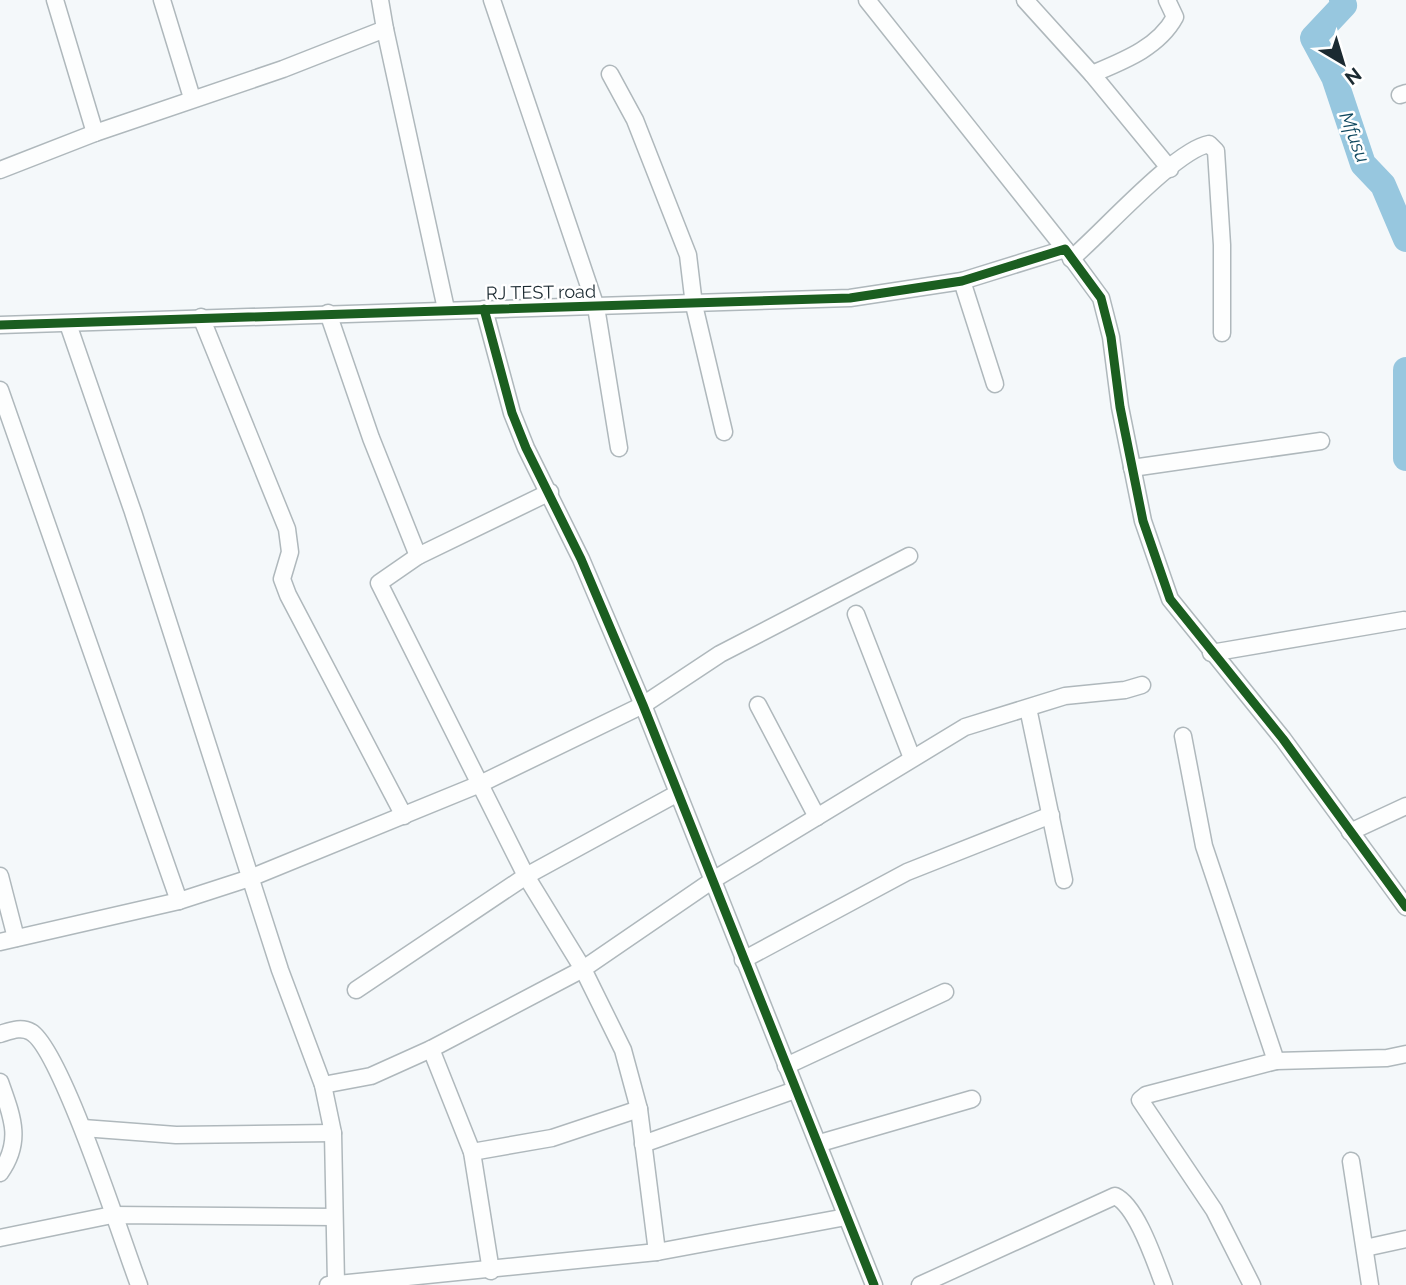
<svg xmlns="http://www.w3.org/2000/svg" width="1406" height="1285" font-family="Raleway,sans-serif">
  <style>
    .lines { fill: none; stroke-linecap: round; stroke-linejoin: round }
    .river { stroke: #97c7df; stroke-width: 26 }
    .street-casing { stroke: #afb8bc; stroke-width: 19 }
    .street { stroke: #fdfefe; stroke-width: 16 }
    .cycleway-casing { stroke: #fff; stroke-width: 13 }
    .cycleway { stroke: #1b5e20; stroke-width: 9 }
    .labels { text-anchor: middle; dominant-baseline: central; stroke-width: 5; stroke-linejoin: round; paint-order: stroke }
    .street-label { font-size: 18px; fill: #1b2a31; stroke: #fff }
    .water-label { font-size: 19px; font-style: italic; fill: #104960; stroke: #fff }
  </style>
  <rect width="100%" height="100%" fill="#f4f8fa"/>
  <g class="lines">
    <g class="river">
      <path d="M1342,0L1344,5L1313,38L1334,77L1363,164L1383,185L1406,239"/>
      <path d="M1406,370V458"/>
    </g>
    <defs>
      <g id="street">
        <path d="M55,0L95,133"/>
        <path d="M162,0L192,98"/>
        <path d="M492,0L596,307L619,448"/>
        <path d="M867,0L1065,249"/>
        <path d="M1025,0L1092,74L1170,169"/>
        <path d="M385,29L446,309"/>
        <path d="M610,74L635,120L688,255L694,305L724,432"/>
        <path d="M1092,74C1123,61 1158,48 1175,17L1167,0"/>
        <path d="M1400,95L1406,93"/>
        <path d="M0,170L95,133L283,69L385,29L380,0"/>
        <path d="M1071,259C1101,234 1175,150 1209,144L1216,151L1222,245V333"/>
        <path d="M962,281L995,384"/>
        <path d="M484,309L512,413L526,448L581,559L643,705L874,1285"/>
        <path d="M328,313L371,438L418,556"/>
        <path d="M201,317L287,529L290,552L282,579L288,595L404,816"/>
        <path d="M68,324L133,512L280,970L323,1085L333,1133L336,1283"/>
        <path d="M0,325L850,298L962,281L1065,249L1101,298L1111,337L1120,407L1143,521L1170,599L1283,739L1406,907"/>
        <path d="M0,390L179,901"/>
        <path d="M1132,468L1321,441"/>
        <path d="M550,492L418,556L379,583L526,876L583,969L623,1050L639,1109L657,1252"/>
        <path d="M856,614L912,758"/>
        <path d="M1211,653L1404,620"/>
        <path d="M758,705L817,817"/>
        <path d="M1028,708L1064,880"/>
        <path d="M1183,736L1204,846L1276,1061"/>
        <path d="M1350,832L1406,806"/>
        <path d="M0,876L16,938"/>
        <path d="M0,942L179,901L250,878L480,784L643,705L720,654L909,556"/>
        <path d="M743,960L907,872L1051,815"/>
        <path d="M356,990L526,876L678,793"/>
        <path d="M0,1034C10,1031 21,1026 31,1032C61,1049 123,1243 139,1285"/>
        <path d="M431,1049L472,1152L491,1271"/>
        <path d="M786,1066L945,992"/>
        <path d="M0,1082C12,1116 23,1141 0,1173"/>
        <path d="M323,1085L371,1076L431,1049L583,969L713,880L965,727L1065,696L1125,690L1142,685"/>
        <path d="M83,1128L176,1135L333,1133"/>
        <path d="M820,1143L972,1099"/>
        <path d="M643,1144L795,1090"/>
        <path d="M472,1152L552,1138L639,1109"/>
        <path d="M1351,1161L1370,1285"/>
        <path d="M0,1238L112,1215L334,1217"/>
        <path d="M1365,1248L1406,1239"/>
        <path d="M328,1285L657,1252L846,1217"/>
        <path d="M920,1285L1115,1196C1137,1206 1155,1262 1164,1285"/>
        <path d="M1252,1285L1214,1210L1140,1100L1146,1095L1276,1061L1387,1058L1406,1054"/>
      </g>
    </defs>
    <use href="#street" class="street-casing"/>
    <use href="#street" class="street"/>
    <defs>
      <g id="cycleway">
        <path d="M484,309L512,413L526,448L581,559L643,705L874,1285"/>
        <path d="M0,325L850,298L962,281L1065,249L1101,298L1111,337L1120,407L1143,521L1170,599L1283,739L1406,907"/>
      </g>
    </defs>
    <use href="#cycleway" class="cycleway-casing"/>
    <use href="#cycleway" class="cycleway"/>
  </g>
  <g class="labels">
    <g class="street-label">
      <text transform="translate(541 292) rotate(-1)">RJ TEST road</text>
    </g>
    <g class="water-label">
      <text transform="translate(1355 137) rotate(69)">Mfusu</text>
    </g>
  </g>
  <g transform="translate(1343 63) rotate(142)" stroke="#ffffff" stroke-width="5" paint-order="stroke">
  <path d="M0-5L12 26L0 18L-12 26Z" fill="#1b2a31"/>
  <text y="-10" font-size="19" font-weight="bold" text-anchor="middle" fill="#1b2a31">N</text>
  </g>
</svg>
